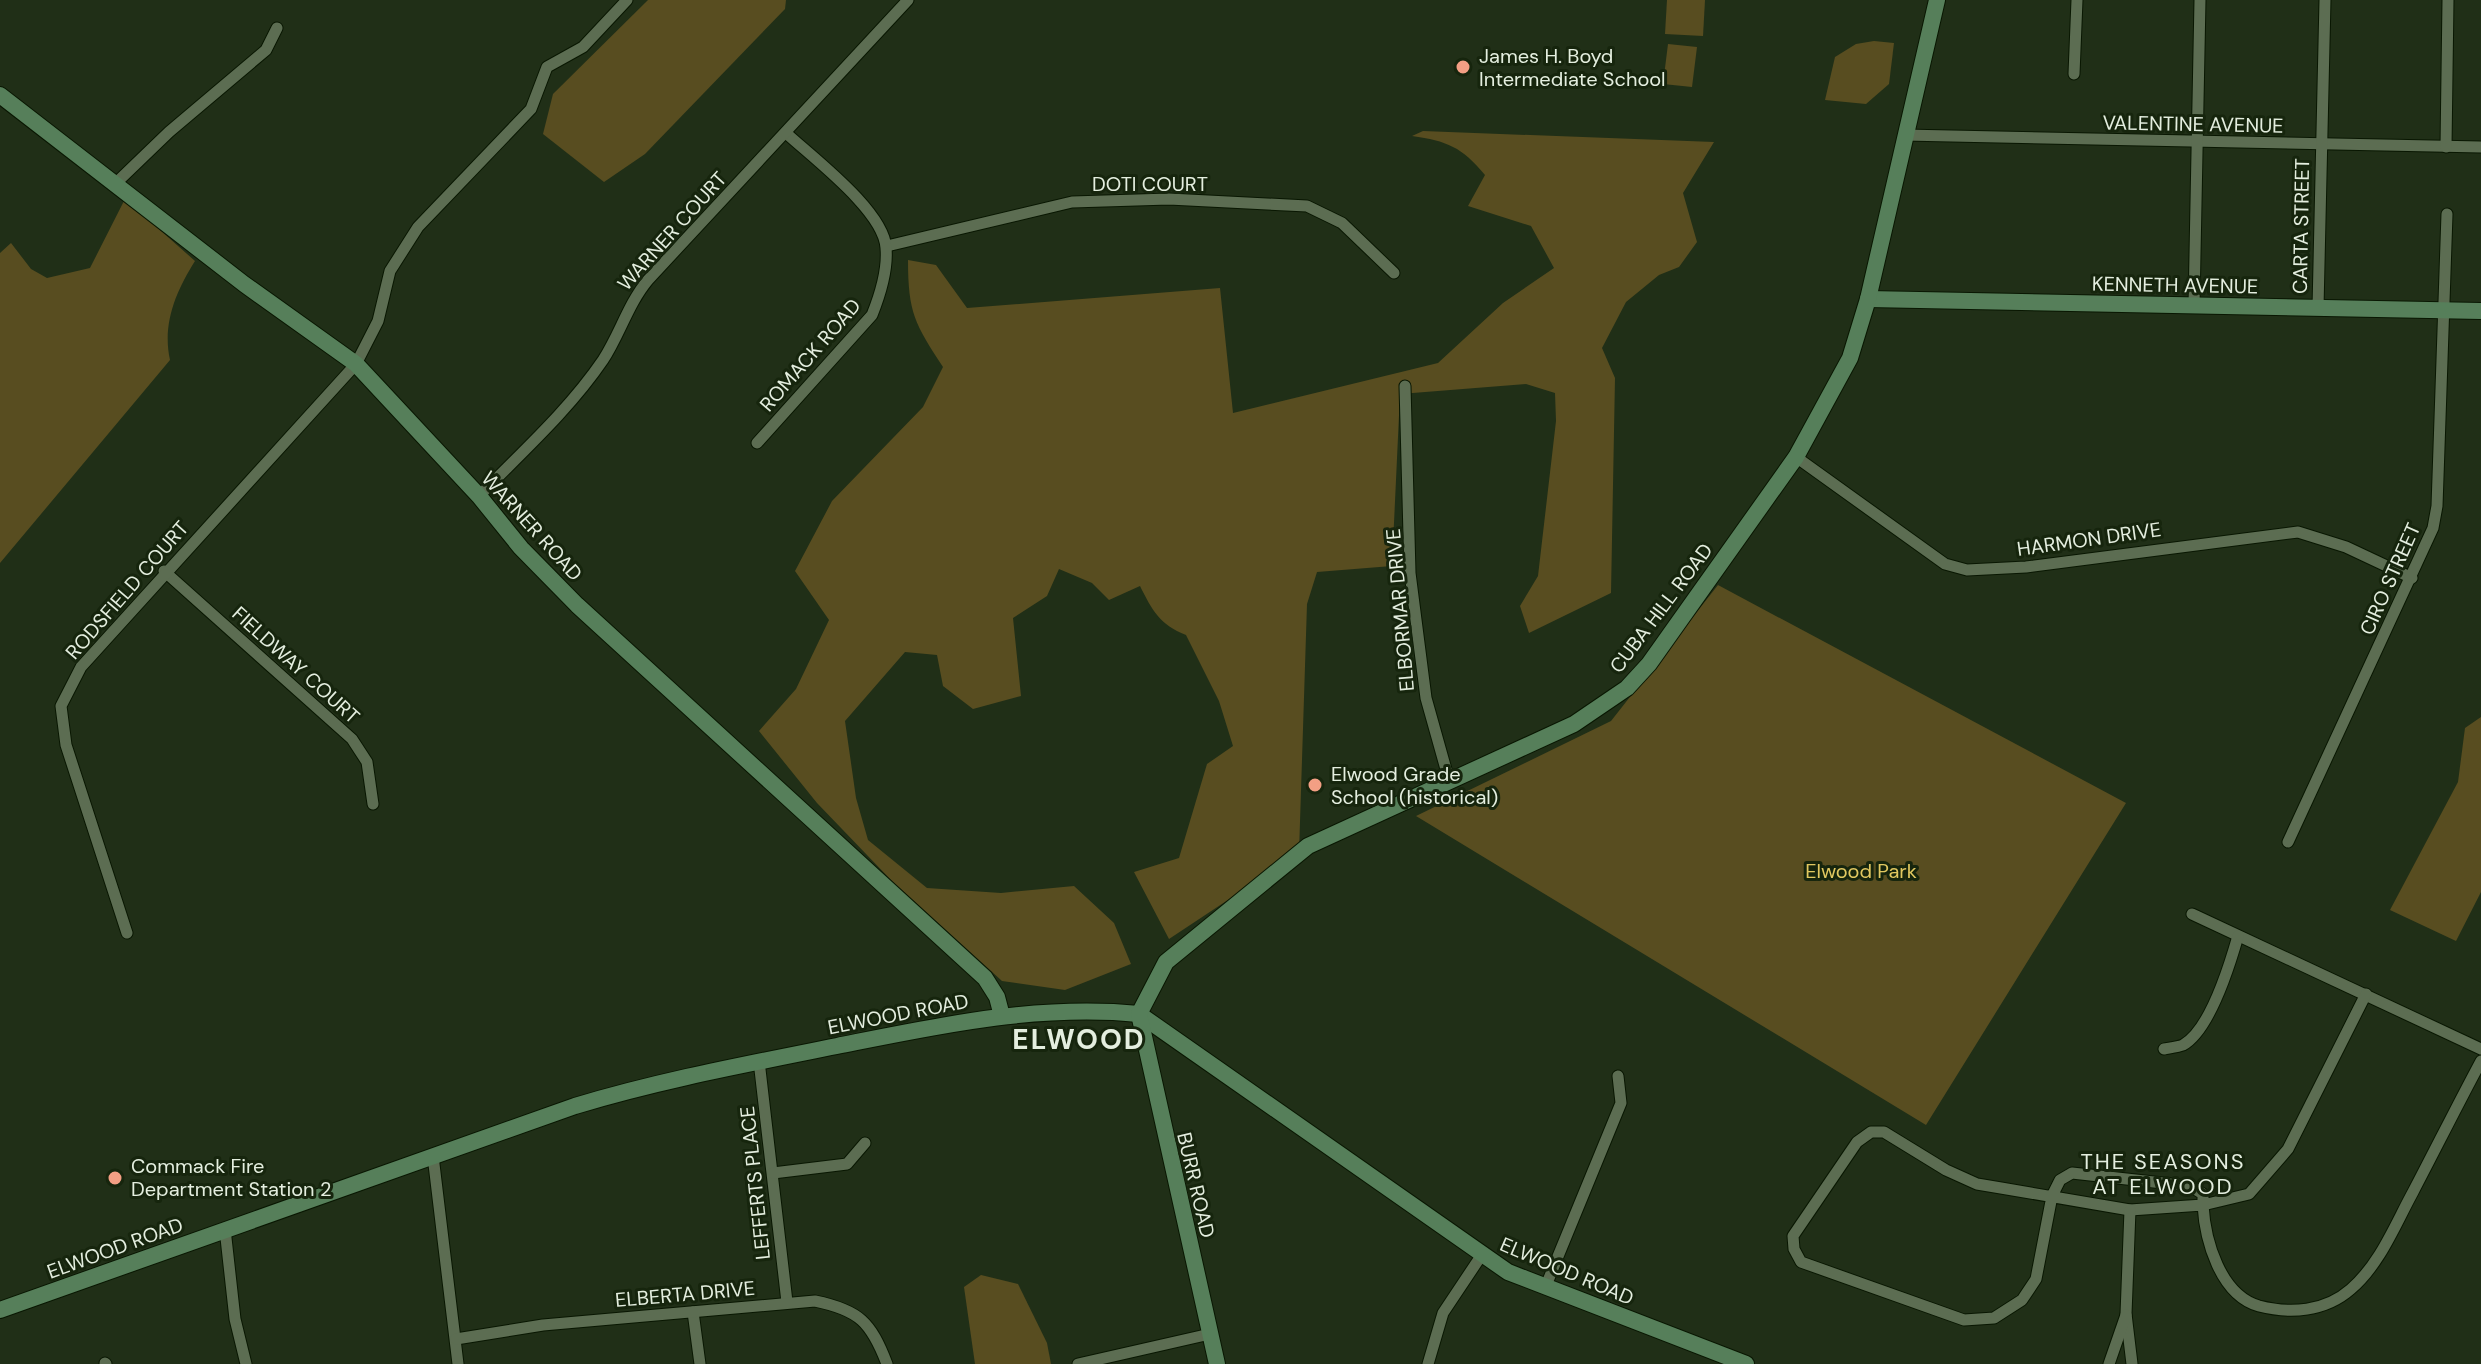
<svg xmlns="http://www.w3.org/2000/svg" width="2481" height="1364" font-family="'DM Sans',sans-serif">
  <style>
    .green { fill: #584d20 }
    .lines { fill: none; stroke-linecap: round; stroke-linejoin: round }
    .street-casing { stroke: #091702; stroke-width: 13 }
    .secondary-casing { stroke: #091702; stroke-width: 18 }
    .street { stroke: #5c6d52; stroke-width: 11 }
    .secondary { stroke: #567f5a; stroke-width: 16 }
    .poi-dot { fill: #f39f84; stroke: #16250d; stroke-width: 3 }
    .labels { text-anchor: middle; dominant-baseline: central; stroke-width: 6; stroke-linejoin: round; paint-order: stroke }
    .poi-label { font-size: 20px; fill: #e4eedf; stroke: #16250d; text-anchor: start }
    .street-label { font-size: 20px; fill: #e4eedf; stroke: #16250d }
    .park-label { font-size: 20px; fill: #e1c860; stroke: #16250d }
    .neighbourhood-label { font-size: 22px; letter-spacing: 2px; fill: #e4eedf; stroke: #16250d }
    .district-label { font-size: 28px; font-weight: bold; letter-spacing: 2px; fill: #e4eedf; stroke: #16250d }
  </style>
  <rect width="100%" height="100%" fill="#202f17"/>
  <g class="green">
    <path d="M648,0H786L785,9L645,154L604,182L543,134L553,94Z"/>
    <path d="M1667,0H1705L1703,36L1665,34Z"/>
    <path d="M1874,41L1894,43L1889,84L1866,104L1825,100L1835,57L1856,44Z"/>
    <path d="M1668,44L1697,47L1692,87L1663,84Z"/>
    <path d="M1423,131L1714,142L1683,193L1697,242L1679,267L1659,275L1626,302L1602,348L1615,378L1611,593L1529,633L1520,606L1538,576L1556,421L1555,393L1526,384L1400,394L1392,566L1317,572L1307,604L1299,853L1169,939L1134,872L1179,858L1207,764L1233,746L1219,701L1186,635C1160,625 1152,610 1140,586L1109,600L1092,583L1059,569L1047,596L1013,618L1021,696L973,709L943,686L937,655L905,652L845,721L856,798L868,840L927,888L1001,893L1074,886L1114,923L1131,964L1065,990L1002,981L891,880L817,803L759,731L796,689L829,620L795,571L832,501L923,407L943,367C915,324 908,313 908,260L936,265L967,308L1220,288L1233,413L1438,363L1503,303L1554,268L1531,226L1468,206L1485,175C1462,147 1447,141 1412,136Z"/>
    <path d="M125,199L195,261C176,291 162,324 170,360L0,563V253L11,243L31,269L47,278L90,268Z"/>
    <path d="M1718,585L2126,803L1926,1125L1416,816L1611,721Z"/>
    <path d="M2481,717V892L2456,941L2390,910L2458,782L2465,728Z"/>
    <path d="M981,1275L1018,1284L1047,1343L1051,1364H975L964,1287Z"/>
  </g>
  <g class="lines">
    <defs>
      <g id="street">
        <path d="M2074,74L2077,0"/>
        <path d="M1904,135L2481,147"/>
        <path d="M2446,147L2448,0"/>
        <path d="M115,184L169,132L266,50L277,28"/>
        <path d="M887,246L1072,202L1169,199L1307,206L1342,223L1394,273"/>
        <path d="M2194,305L2200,0"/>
        <path d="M2318,308L2325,0"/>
        <path d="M1405,386L1410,573L1426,698L1449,780"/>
        <path d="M757,443L872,315C880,295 888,270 886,248C884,211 813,158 786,133"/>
        <path d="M1796,457L1945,564L1967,570L2026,567L2298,532L2346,547L2412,578"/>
        <path d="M479,496C521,453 569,410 603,360C620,334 628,304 648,280L908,0"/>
        <path d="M164,571L352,739L367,762L373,804"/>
        <path d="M2288,842L2433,528L2437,506L2447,214"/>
        <path d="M2192,914L2481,1049"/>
        <path d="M127,933L66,745L61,706L81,667L356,364L378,321L390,271L418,227L531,109L547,67L583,47L627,0"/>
        <path d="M2366,994L2288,1149L2249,1194L2203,1205V1194L2190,1186L2072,1173L2060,1180L2052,1196L2036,1279L2022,1300L1994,1318L1964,1320L1801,1262L1794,1249L1793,1236L1857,1142L1871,1132H1884L1946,1170L1977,1184L2001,1188L2130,1210L2203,1205C2205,1240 2220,1295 2259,1306C2290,1314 2325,1312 2351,1289C2380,1264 2395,1225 2413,1192C2436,1148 2458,1104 2481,1061"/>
        <path d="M2164,1049C2169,1048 2178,1047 2183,1045C2210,1030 2230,964 2238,936"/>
        <path d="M759,1061L787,1302"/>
        <path d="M433,1156L458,1364"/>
        <path d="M773,1173L847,1164L865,1143"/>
        <path d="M2130,1210L2126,1314L2132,1364"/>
        <path d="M225,1229L235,1319L246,1364"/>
        <path d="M1545,1288L1621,1103L1618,1076"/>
        <path d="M693,1312L700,1364"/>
        <path d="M456,1339L543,1325L815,1301C859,1310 871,1322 887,1364"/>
        <path d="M105,1363L106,1364"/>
        <path d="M1078,1364L1210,1334"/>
        <path d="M1428,1364L1443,1313L1481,1256"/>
        <path d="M2109,1364L2126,1315"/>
      </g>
      <g id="secondary">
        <path d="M0,95L244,284L356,364L479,496L521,548L577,605L985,978L997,997L1002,1016"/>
        <path d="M1868,299L2481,311"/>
        <path d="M0,1310L575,1106C661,1080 748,1064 837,1046C937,1026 1036,1004 1139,1014L1508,1272L1746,1364"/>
        <path d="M1217,1364L1139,1014L1166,962L1308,846L1574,724L1627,688L1649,664L1796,457L1850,358L1868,299L1937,0"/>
      </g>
    </defs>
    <use href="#street" class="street-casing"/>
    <use href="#secondary" class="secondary-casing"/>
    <use href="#street" class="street"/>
    <use href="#secondary" class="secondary"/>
  </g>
  <g class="poi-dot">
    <circle cx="1463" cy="67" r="8"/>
    <circle cx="1315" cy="785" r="8"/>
    <circle cx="115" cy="1178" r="8"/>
  </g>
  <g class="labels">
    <g class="poi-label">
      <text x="1479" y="56">James H. Boyd<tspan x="1479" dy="23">Intermediate School</tspan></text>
      <text x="1331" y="774">Elwood Grade<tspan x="1331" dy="23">School (historical)</tspan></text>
      <text x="131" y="1166">Commack Fire<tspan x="131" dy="23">Department Station 2</tspan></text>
    </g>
    <g class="street-label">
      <text transform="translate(2193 124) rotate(1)">VALENTINE AVENUE</text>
      <text x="1150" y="184">DOTI COURT</text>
      <text transform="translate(2301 226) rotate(-89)">CARTA STREET</text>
      <text transform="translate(672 231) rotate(-48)">WARNER COURT</text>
      <text transform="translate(2175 285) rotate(1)">KENNETH AVENUE</text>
      <text transform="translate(810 355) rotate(-49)">ROMACK ROAD</text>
      <text transform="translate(532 526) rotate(48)">WARNER ROAD</text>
      <text transform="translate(2089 539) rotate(-8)">HARMON DRIVE</text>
      <text transform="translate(2390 579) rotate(-66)">CIRO STREET</text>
      <text transform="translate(127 590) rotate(-49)">RODSFIELD COURT</text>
      <text transform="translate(1661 608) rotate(-53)">CUBA HILL ROAD</text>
      <text transform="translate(1400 610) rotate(-95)">ELBORMAR DRIVE</text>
      <text transform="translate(296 665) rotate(42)">FIELDWAY COURT</text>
      <text transform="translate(898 1014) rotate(-11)">ELWOOD ROAD</text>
      <text transform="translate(755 1183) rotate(-96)">LEFFERTS PLACE</text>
      <text transform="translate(1196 1185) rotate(77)">BURR ROAD</text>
      <text transform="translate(115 1248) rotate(-20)">ELWOOD ROAD</text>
      <text transform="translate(1567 1271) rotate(23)">ELWOOD ROAD</text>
      <text transform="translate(685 1294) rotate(-5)">ELBERTA DRIVE</text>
    </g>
    <g class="park-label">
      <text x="1861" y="871">Elwood Park</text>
    </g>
    <g class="neighbourhood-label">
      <text x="2163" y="1161">THE SEASONS<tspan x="2163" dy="25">AT ELWOOD</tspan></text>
    </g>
    <g class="district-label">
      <text x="1079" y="1039">ELWOOD</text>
    </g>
  </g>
</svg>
